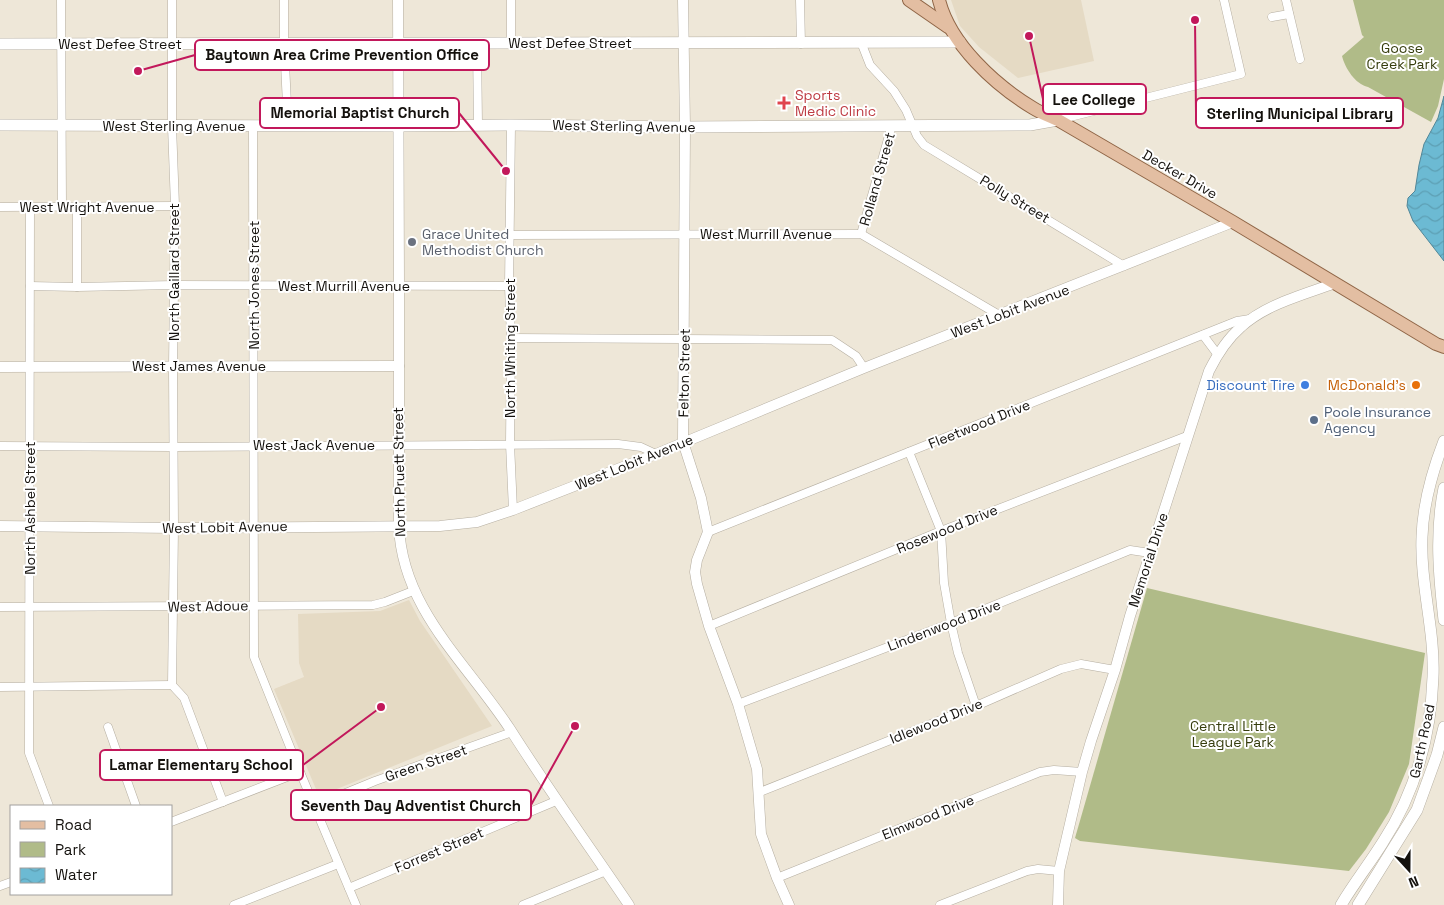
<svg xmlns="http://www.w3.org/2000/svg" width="1444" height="905" font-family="'Space Grotesk',sans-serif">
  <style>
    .built { fill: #e5dac4 }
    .green { fill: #b0bb88 }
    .water { fill: url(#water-waves); stroke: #528798 }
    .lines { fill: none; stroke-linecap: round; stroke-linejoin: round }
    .minor-casing { stroke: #b5aea1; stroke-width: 9 }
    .tertiary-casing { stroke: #b5aea1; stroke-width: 11 }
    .secondary-casing { stroke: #b5aea1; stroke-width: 12 }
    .primary-casing { stroke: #8f6546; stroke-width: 14 }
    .minor { stroke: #fff; stroke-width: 8 }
    .tertiary { stroke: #fff; stroke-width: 10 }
    .secondary { stroke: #fff; stroke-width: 11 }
    .primary { stroke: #e3bea2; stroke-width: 12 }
    .health-dot { fill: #e0444e; stroke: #fff; stroke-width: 2 }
    .worship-dot { fill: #6b7280; stroke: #fff; stroke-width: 2 }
    .shop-dot { fill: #3f7fe0; stroke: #fff; stroke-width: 2 }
    .food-dot { fill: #e8710a; stroke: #fff; stroke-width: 2 }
    .service-dot { fill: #5c6f8a; stroke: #fff; stroke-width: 2 }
    .labels { text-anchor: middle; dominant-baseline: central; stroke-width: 4; stroke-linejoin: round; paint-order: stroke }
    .street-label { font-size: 14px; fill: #14110d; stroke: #fff }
    .park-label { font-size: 14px; fill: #363d0d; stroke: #fff }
    .health-label { font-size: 14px; fill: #be3a42; stroke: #fff; text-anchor: start }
    .worship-label { font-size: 14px; fill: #5b616d; stroke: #fff; text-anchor: start }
    .shop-label { font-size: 14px; fill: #366cbe; stroke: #fff; text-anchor: end }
    .food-label { font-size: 14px; fill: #c56008; stroke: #fff; text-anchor: end }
    .service-label { font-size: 14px; fill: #4e5e75; stroke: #fff; text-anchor: start }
    .leader { fill: none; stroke: #c2185b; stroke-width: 2 }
    .callout-dot { fill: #c2185b; stroke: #fff; stroke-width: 2 }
    .callout { fill: #fff; stroke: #c2185b; stroke-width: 2 }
    .callout-label { font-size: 15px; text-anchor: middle; font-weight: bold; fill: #14110d }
  </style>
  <defs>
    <pattern id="water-waves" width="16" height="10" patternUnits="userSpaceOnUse" patternTransform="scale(1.25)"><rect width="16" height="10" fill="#6cbad3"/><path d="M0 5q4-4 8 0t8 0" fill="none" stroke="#5d9fb4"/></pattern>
  </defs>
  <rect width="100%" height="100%" fill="#eee7d8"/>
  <g class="built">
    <path d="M951,0H1081L1094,61L1018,78L979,47L960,26Z"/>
    <path d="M409,600L420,621L492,726L322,795L318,794L274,689L304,677L299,663L298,614L380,611Z"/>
  </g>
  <g class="green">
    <path d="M1353,0H1444V79L1438,106L1431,122L1368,87C1355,84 1345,68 1342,56L1364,37L1362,35Z"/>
    <path d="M1147,588L1425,653L1409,764L1389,812L1366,849L1349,871L1080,841L1075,838Z"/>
  </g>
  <path class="water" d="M1444,96V261L1413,221L1407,206L1408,198L1415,191L1419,165L1424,144L1438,118Z"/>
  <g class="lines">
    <defs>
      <g id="minor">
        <path d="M61,0L62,206"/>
        <path d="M172,0V126L175,206L173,367L174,528L172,685L184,698L223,802"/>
        <path d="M284,0V43L288,125"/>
        <path d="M511,0V43"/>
        <path d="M800,0L801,44"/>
        <path d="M1286,0L1300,59"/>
        <path d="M1272,17L1289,14"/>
        <path d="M861,42L870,65L894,91L906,110L917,136L924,145L1124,266"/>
        <path d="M477,44L478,125"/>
        <path d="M1058,120L1241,74L1224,0"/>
        <path d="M253,125L254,657L300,772L356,905"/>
        <path d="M511,125L509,286L511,338L510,444L513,510"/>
        <path d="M77,206V287"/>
        <path d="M0,207L175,206"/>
        <path d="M30,207L29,753L49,806"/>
        <path d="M861,234L892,125"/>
        <path d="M511,235L861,234L999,315"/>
        <path d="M30,286L77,287L174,285L509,286"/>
        <path d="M1203,335L1218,355"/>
        <path d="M511,338L832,340L856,356L864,368"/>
        <path d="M0,446L173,447L618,444L641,447L656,454"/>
        <path d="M909,452L941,531L944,583L951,623L958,653L976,706"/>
        <path d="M708,532L1237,321L1250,319"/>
        <path d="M0,607L373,605L385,602L413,591"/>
        <path d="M709,626L941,531L1187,436"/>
        <path d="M0,687L172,685"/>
        <path d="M738,704L951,623L1130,550L1150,553"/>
        <path d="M108,727L136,806"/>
        <path d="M760,792L976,706L1061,669L1081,664L1115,670"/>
        <path d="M314,806L375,781L512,732"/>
        <path d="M171,822L300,772"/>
        <path d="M777,878L1040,772L1054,770L1082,772"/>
        <path d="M0,886L11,882"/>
        <path d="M349,888L556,801"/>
        <path d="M234,905L338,864"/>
        <path d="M523,905L606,871"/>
        <path d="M940,905L1027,871L1038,869L1059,871"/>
      </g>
      <g id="tertiary">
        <path d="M398,0L399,285V526C402,609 467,663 510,729C548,789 589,846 629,905"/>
        <path d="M683,0L685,127L683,442L701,498L708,532L697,560L695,572L697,584L709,626L738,704L757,769L761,834L777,878L789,905"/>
        <path d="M0,367L399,366"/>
        <path d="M0,526L174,528L440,526L477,522L513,510L656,454L864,368L1233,222"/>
        <path d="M1058,905L1059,871L1082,772L1091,741L1115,670L1130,616L1209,371C1217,355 1227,339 1241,327C1266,304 1303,295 1335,283"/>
      </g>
      <g id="secondary">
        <path d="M0,44L960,42"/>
        <path d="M0,125L397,126L511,125L685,127L1030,125L1058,120"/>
        <path d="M1444,488C1435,532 1439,576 1444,620"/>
        <path d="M1341,905C1354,883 1370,863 1383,842C1415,793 1431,735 1433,677C1435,630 1420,584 1422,537C1423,504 1432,472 1444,441"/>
        <path d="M1358,905L1417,810L1437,755L1444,727"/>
      </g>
      <g id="primary">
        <path d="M909,0L948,27"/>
        <path d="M939,0C950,44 995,85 1033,108C1041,113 1049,116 1058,120L1233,222L1436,344L1444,347"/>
      </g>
    </defs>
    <use href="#minor" class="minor-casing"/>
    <use href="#tertiary" class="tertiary-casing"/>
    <use href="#secondary" class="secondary-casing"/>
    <use href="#primary" class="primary-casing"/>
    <use href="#minor" class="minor"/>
    <use href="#tertiary" class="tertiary"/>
    <use href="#secondary" class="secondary"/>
    <use href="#primary" class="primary"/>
  </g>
  <path class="health-dot" d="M781.5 95.5h5v5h5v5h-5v5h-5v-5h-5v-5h5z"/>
  <circle class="worship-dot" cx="412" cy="242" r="5"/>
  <circle class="shop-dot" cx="1305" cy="385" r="5"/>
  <circle class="food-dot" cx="1416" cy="385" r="5"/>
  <circle class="service-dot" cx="1314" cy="420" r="5"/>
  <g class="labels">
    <g class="street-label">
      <text x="570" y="43">West Defee Street</text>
      <text x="120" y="44">West Defee Street</text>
      <text x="174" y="126">West Sterling Avenue</text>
      <text transform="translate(624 126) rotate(1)">West Sterling Avenue</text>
      <text transform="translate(1180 174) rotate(30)">Decker Drive</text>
      <text transform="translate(877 179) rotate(-74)">Rolland Street</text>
      <text transform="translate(1015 199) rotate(31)">Polly Street</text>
      <text x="87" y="207">West Wright Avenue</text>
      <text x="766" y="234">West Murrill Avenue</text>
      <text transform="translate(174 272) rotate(-90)">North Gaillard Street</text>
      <text transform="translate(254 285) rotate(-90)">North Jones Street</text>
      <text x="344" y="286">West Murrill Avenue</text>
      <text transform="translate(1010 311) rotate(-21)">West Lobit Avenue</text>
      <text transform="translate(510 348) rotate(-90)">North Whiting Street</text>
      <text x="199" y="366">West James Avenue</text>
      <text transform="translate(684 373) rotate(-89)">Felton Street</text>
      <text transform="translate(979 424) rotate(-22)">Fleetwood Drive</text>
      <text x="314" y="445">West Jack Avenue</text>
      <text transform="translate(634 462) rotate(-22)">West Lobit Avenue</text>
      <text transform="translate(399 472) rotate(-91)">North Pruett Street</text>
      <text transform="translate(30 508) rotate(-90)">North Ashbel Street</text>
      <text transform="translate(225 527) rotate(-1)">West Lobit Avenue</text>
      <text transform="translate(947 529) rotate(-22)">Rosewood Drive</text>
      <text transform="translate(1148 560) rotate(-72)">Memorial Drive</text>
      <text transform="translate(208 606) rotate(-1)">West Adoue</text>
      <text transform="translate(944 625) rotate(-21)">Lindenwood Drive</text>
      <text transform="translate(936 721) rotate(-22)">Idlewood Drive</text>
      <text transform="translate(1422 741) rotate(-78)">Garth Road</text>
      <text transform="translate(426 763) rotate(-19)">Green Street</text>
      <text transform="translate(928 817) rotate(-22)">Elmwood Drive</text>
      <text transform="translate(439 850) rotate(-23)">Forrest Street</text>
    </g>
    <g class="park-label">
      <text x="1402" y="48">Goose<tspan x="1402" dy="16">Creek Park</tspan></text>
      <text x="1233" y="726">Central Little<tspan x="1233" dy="16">League Park</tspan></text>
    </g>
    <g class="health-label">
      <text x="795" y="95">Sports<tspan x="795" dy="16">Medic Clinic</tspan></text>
    </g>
    <g class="worship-label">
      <text x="422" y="234">Grace United<tspan x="422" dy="16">Methodist Church</tspan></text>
    </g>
    <g class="shop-label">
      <text x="1295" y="385">Discount Tire</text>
    </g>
    <g class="food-label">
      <text x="1406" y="385">McDonald's</text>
    </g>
    <g class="service-label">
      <text x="1324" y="412">Poole Insurance<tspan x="1324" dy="16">Agency</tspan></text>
    </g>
  </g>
  <path class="leader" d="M138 71L195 55M1029 36L1043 99M506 171L459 113M1195 20L1196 113M381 707L303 765M575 726L531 805"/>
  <g class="callout-dot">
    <circle cx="138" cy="71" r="5"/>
    <circle cx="1029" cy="36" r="5"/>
    <circle cx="506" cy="171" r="5"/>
    <circle cx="1195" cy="20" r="5"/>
    <circle cx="381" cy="707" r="5"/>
    <circle cx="575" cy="726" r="5"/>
  </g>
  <g class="callout">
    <rect x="195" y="40" width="294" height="30" rx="5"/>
    <rect x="1043" y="84" width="103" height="30" rx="5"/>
    <rect x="260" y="98" width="199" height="30" rx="5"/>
    <rect x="1196" y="98" width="207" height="30" rx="5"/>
    <rect x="100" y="750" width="203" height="30" rx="5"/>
    <rect x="291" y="790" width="240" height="30" rx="5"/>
  </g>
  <g class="callout-label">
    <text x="342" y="60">Baytown Area Crime Prevention Office</text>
    <text x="1094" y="105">Lee College</text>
    <text x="360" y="118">Memorial Baptist Church</text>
    <text x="1300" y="119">Sterling Municipal Library</text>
    <text x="201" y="770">Lamar Elementary School</text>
    <text x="411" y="811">Seventh Day Adventist Church</text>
  </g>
  <rect x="10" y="805" width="162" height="90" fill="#ffffff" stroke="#a1a09e"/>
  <rect x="20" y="821" width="25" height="8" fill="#e3bea2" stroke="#a1a09e"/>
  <text x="55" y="830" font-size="15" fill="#14110d">Road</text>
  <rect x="20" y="842" width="25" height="15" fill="#b0bb88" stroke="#a1a09e"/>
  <text x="55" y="855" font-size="15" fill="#14110d">Park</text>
  <rect x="20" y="868" width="25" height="15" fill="url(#water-waves)" stroke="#a1a09e"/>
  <text x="55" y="880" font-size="15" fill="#14110d">Water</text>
  <g transform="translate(1409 870) rotate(159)" stroke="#ffffff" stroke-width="4" paint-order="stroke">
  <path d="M0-4L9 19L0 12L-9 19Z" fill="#14110d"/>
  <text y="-8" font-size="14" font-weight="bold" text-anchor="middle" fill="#14110d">N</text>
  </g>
</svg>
